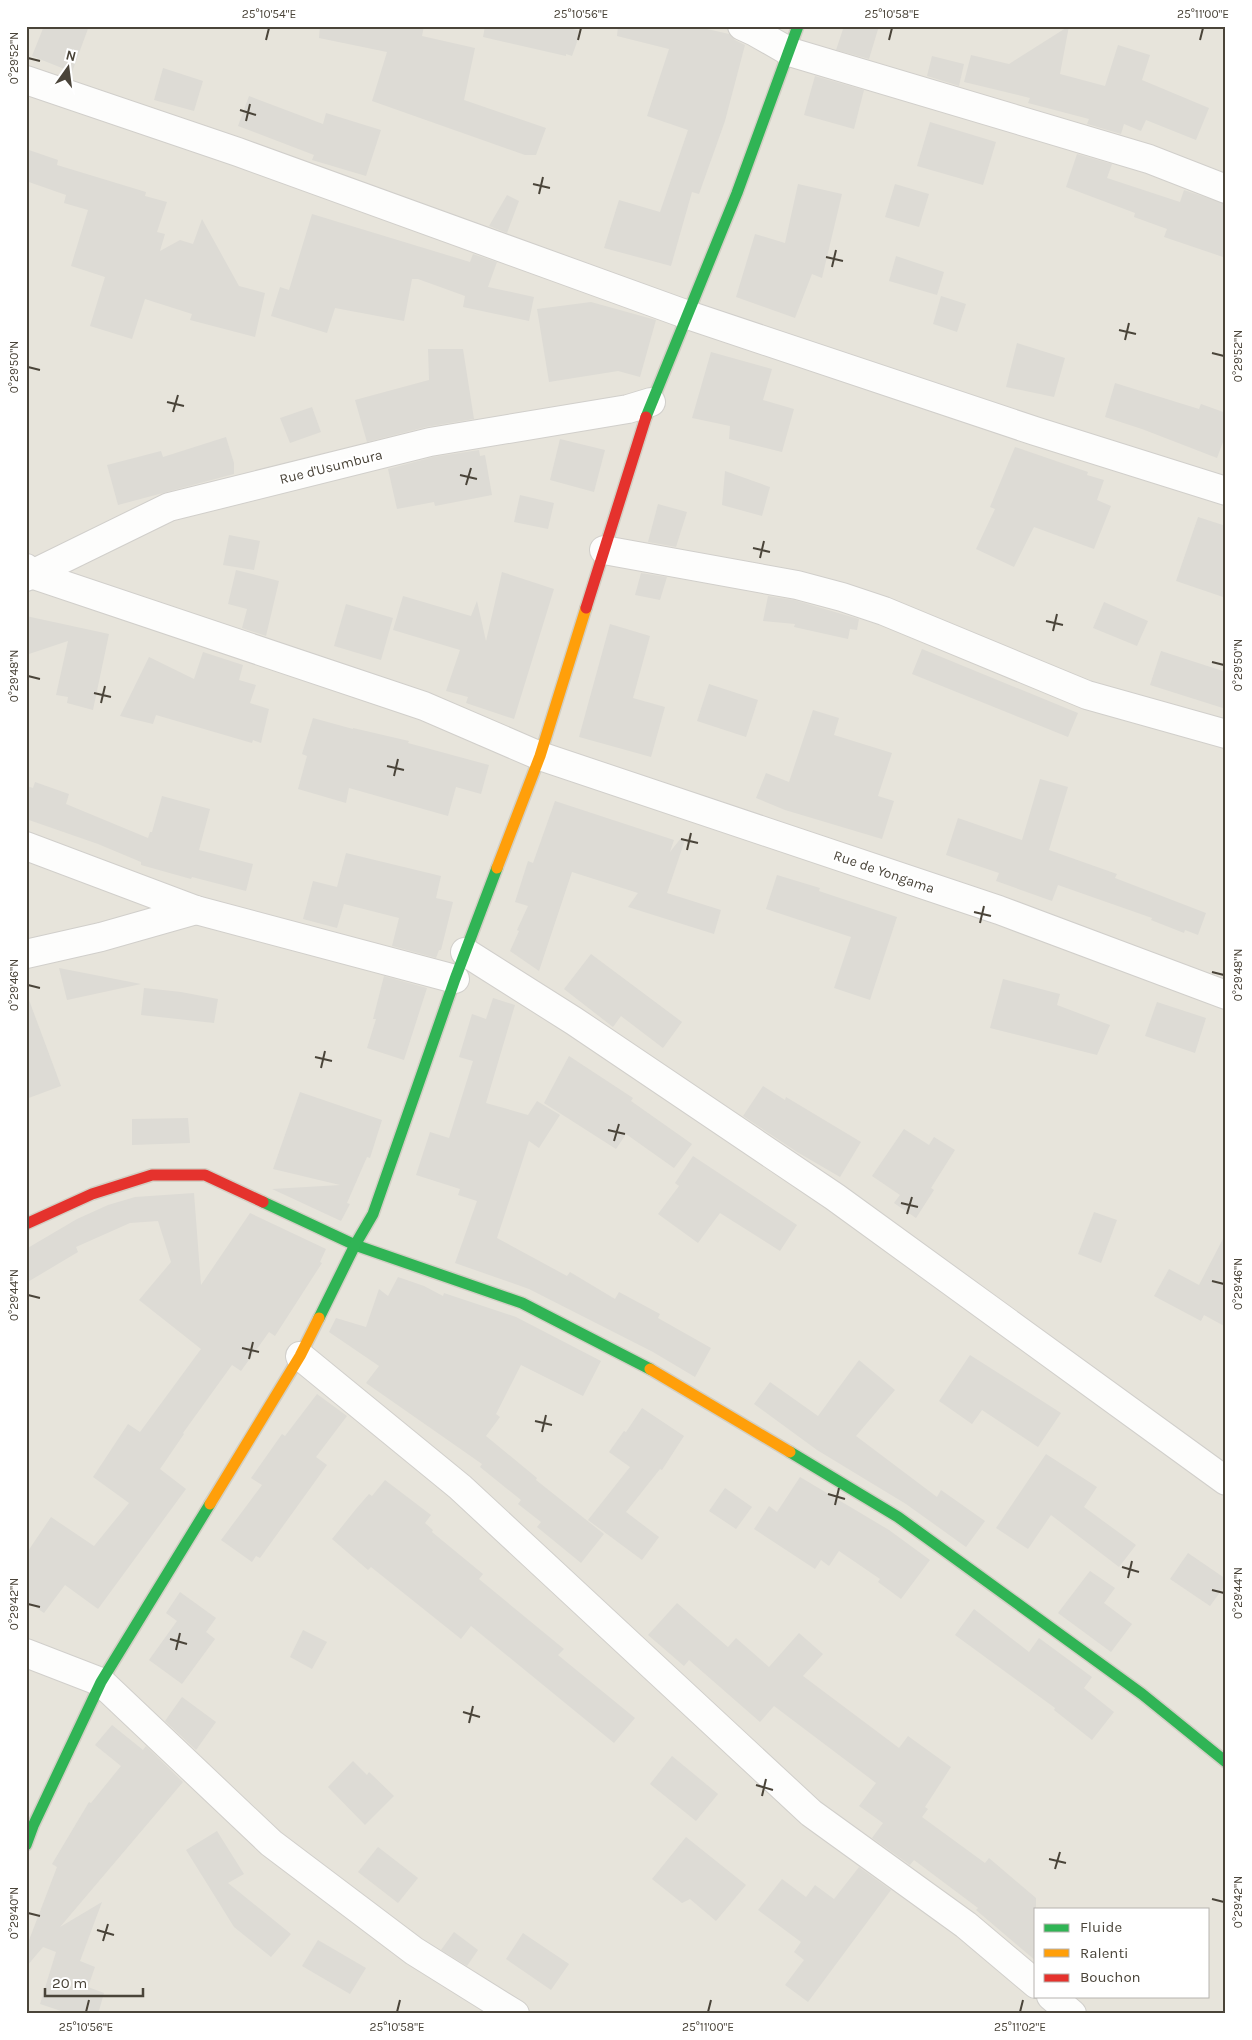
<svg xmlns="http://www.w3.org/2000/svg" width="1252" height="2040" font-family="Karla,sans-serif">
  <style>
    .residential { fill: #e7e4db; fill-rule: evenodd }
    .building { fill: #dddbd5 }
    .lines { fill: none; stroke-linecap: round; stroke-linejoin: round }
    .street-casing { stroke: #d1cfcb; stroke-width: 30 }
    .fast-casing { stroke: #d2cfc4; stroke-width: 14 }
    .slow-casing { stroke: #d2cfc4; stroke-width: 14 }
    .jam-casing { stroke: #d2cfc4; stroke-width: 14 }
    .street { stroke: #fdfdfc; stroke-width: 28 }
    .fast { stroke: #30b455; stroke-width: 11 }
    .slow { stroke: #ff9f0a; stroke-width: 11 }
    .jam { stroke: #e5322d; stroke-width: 11 }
    .ticks { fill: none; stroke: #4a4439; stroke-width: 2 }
    .labels { text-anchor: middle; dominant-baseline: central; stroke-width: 4.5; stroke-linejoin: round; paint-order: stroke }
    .street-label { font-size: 14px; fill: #4a4439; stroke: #fff }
    .neatline { fill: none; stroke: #4a4439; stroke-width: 2 }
    .ticks-label { font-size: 12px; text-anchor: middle; fill: #4a4439 }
  </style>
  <rect width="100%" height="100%" fill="#f3f2ed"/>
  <path class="residential" d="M26,26H1226V2014H26ZM1036,1909H1208V1996H1036Z"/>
  <g class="building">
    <path d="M44,26H89L72,72L32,56Z"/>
    <path d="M320,26H424L422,36L475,48L464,100L546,128L536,155H525L372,101L387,52L319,38Z"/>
    <path d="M485,26H559L581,31L572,56L566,54V56L483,37Z"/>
    <path d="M618,26H694L729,34L735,40L745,45L725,121L699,194L692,192L671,266L604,248L619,200L660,212L688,130L647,116L669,49L617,36Z"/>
    <path d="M844,26H879L869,59L836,50Z"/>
    <path d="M1069,26L1060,74L1105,86L1118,45L1150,55L1142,80L1209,108L1196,140L1146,120L1141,131L1124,124L1121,134L1087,124L1089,119L1028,103L1030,98L964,82L971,55L1009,64Z"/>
    <path d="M932,56L964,64L959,86L927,76Z"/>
    <path d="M163,68L203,81L194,111L154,100Z"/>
    <path d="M815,76L864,90L854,129L804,115Z"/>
    <path d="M249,96L323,124L326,113L381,130L366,176L312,160L314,155L238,126Z"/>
    <path d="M930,122L996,142L983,185L917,166Z"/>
    <path d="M26,149L58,160L57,165L146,192L145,196L167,202L157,232L165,234L160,251L180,240L193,244L202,219L239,286L265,293L255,337L190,320L192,314L145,299L132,339L90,326L105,277L71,266L88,210L64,203L66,195L26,181Z"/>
    <path d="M1077,154L1112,164L1107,178L1180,202L1184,190L1226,204V258L1164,237L1167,229L1134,217L1135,213L1066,187Z"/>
    <path d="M798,184L842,194L822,278L812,274L795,318L736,297L755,234L785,243Z"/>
    <path d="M895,184L929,194L919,227L885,217Z"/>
    <path d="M507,195L519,201L507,233L489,226Z"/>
    <path d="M312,214L470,262L473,254L497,262L488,287L534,297L529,321L463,307L465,296L418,279H412L404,321L335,308L327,333L271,316L280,287L289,290Z"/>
    <path d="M896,256L944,272L937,295L889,281Z"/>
    <path d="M941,296L966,304L957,332L933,324Z"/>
    <path d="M591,302L656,320L640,377L618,371L549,382L537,309Z"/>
    <path d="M1017,343L1065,358L1054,397L1006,387Z"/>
    <path d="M428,349H463L474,419L426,427L367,442L355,400L429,380Z"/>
    <path d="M711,352L772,369L763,400L794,409L782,452L729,439L730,426L692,418Z"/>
    <path d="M1115,383L1199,409L1201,404L1226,413V434L1217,458L1142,429L1105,417Z"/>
    <path d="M312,407L321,432L290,443L280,418Z"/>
    <path d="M226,437L234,463V474L118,505L107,465L161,451L163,457Z"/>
    <path d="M560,439L605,450L594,492L550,480Z"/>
    <path d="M1015,447L1088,472L1087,475L1104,480L1097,500L1111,506L1094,549L1034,527L1014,567L976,549L995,509L990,507Z"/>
    <path d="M479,450L480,456L485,455L492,495L435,506L434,502L397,509L388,469L433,457Z"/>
    <path d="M725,471L770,487L762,516L722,505Z"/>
    <path d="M520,495L554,503L548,529L514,522Z"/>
    <path d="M658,504L687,512L676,547L648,542Z"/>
    <path d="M1198,517L1226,526V598L1176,581Z"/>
    <path d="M229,535L260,541L254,570L223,565Z"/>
    <path d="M236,570L279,581L266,636L242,628L247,609L228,604Z"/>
    <path d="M502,572L554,589L514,719L466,703L468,697L446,691L460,650L393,630L403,596L471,616L477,601L486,641Z"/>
    <path d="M641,573L667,577L660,600L635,595Z"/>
    <path d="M768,596L794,600L859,619L857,630L850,629L848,639L794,627L795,624L763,621Z"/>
    <path d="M1104,602L1148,621L1137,646L1093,628Z"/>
    <path d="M346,604L393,618L381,660L334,646Z"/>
    <path d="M26,616L109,634L93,710L67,703L68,697L56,695L68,641L26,655Z"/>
    <path d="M610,624L650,636L633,698L665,707L651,757L579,737Z"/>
    <path d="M922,649L1078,713L1068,737L912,674Z"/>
    <path d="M1161,651L1226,672V709L1150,685Z"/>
    <path d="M203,652L243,665L239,680L256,685L250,703L269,709L261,743L253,740L252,743L156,715L153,724L120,716L149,657L194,679Z"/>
    <path d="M709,684L758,700L746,737L697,721Z"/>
    <path d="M813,710L839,718L834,735L892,753L878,796L894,801L882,839L785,810L756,798L766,773L789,782Z"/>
    <path d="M313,718L353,729V728L409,741L408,743L489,765L481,794L456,787L448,816L349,788L346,803L298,789L307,756L302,754Z"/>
    <path d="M1040,779L1068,787L1049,850L1117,874L1115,878L1206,913L1198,935L1185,930L1184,933L1151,920L1152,918L1058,885L1052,901L996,881L999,873L946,855L958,818L1022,840Z"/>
    <path d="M35,782L69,794L66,804L148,838L150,832H152L162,796L210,809L199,850L253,864L246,891L192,877L191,879L141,865V862L98,844L26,819V786L33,788Z"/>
    <path d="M555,801L674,840L670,852L681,838L685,840L667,893L721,910L714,934L628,907L638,893L572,872L539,971L510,951L519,931L517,930L528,906L515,902L528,861L533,863Z"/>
    <path d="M346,853L441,876L436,898L453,902L441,950H439L436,958L392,946L399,918L344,904L337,928L303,919L313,881L337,887Z"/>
    <path d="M777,875L820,888L819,891L897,917L870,1000L834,988L851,937L766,909Z"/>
    <path d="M591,954L682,1022L663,1048L621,1016L613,1027L564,989Z"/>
    <path d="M59,968L141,984L67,1000Z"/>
    <path d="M384,976L427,988L404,1060L367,1048L376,1019H373Z"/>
    <path d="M1003,979L1060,994L1057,1005L1110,1025L1097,1055L990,1028Z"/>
    <path d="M144,988L181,992L218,999L214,1023L141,1015Z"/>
    <path d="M493,998L515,1005L486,1103L528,1115L537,1101L560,1115L539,1148L529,1141L497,1238L567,1276L570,1272L615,1299L619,1292L660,1314L658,1318L711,1348L695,1377L653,1352L529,1289L455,1263L477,1201L458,1195L460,1189L416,1175L430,1132L449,1138L473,1061L459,1057L472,1014L486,1019Z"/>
    <path d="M29,1000L61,1086L26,1099V1001Z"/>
    <path d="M1157,1002L1206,1018L1195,1053L1145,1036Z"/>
    <path d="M569,1056L633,1098L631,1101L692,1144L674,1168L626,1134L616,1149L544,1103Z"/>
    <path d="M763,1086L785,1100L786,1097L861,1142L840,1177L797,1152L743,1116Z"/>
    <path d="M300,1092L382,1120L370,1158L367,1157L347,1203L350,1204L341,1221L272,1189L340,1185L273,1169Z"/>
    <path d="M188,1118L190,1143L132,1145V1119Z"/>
    <path d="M904,1129L929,1145L934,1137L955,1150L931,1188L934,1190L916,1218L894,1203L900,1195L872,1176Z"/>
    <path d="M693,1156L797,1225L780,1251L720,1213L698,1243L658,1214L679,1186L675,1183Z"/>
    <path d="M194,1193L201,1285L250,1213L326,1249L320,1262L322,1263L275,1336L269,1332L241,1371L232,1365L183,1433L184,1434L160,1469L186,1489L98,1609L65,1585L44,1613L26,1601V1554L51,1517L94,1546L129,1503L93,1477L128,1424L140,1432L201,1349L139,1300L171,1262L158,1221L130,1223L76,1247L78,1252L26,1283V1249L77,1219L108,1205L135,1197Z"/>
    <path d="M1094,1212L1117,1220L1101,1263L1078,1254Z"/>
    <path d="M1226,1233V1327L1204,1315L1201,1321L1154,1296L1169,1269L1199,1285Z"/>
    <path d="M398,1277L424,1286L443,1296L444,1293L516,1317L601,1361L583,1396L521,1365L496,1414L500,1417L486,1436L537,1478L536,1480L604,1534L581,1563L537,1527L541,1522L518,1504L521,1500L480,1467L482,1464L366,1383L379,1366L329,1332L336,1318L366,1327L379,1289L388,1296Z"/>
    <path d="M970,1355L1061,1413L1038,1447L982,1410L972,1424L939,1401Z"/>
    <path d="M859,1360L895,1390L856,1436L937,1497L941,1490L985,1521L966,1547L906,1504L817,1450L754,1404L770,1382L818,1416Z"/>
    <path d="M317,1394L347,1416L316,1457L327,1465L260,1558L256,1556L252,1562L221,1540L262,1485L251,1478L282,1434L285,1436Z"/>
    <path d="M642,1408L684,1436L662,1470L660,1469L626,1512L659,1537L642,1560L588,1520L630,1467L609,1452L624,1431L626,1432Z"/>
    <path d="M1046,1454L1097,1487L1084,1507L1136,1545L1119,1567L1051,1515L1028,1549L996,1528Z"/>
    <path d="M800,1477L889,1530L930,1560L901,1599L878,1582L880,1579L839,1551L829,1566L821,1560L815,1569L754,1529L769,1506L777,1512Z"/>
    <path d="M385,1480L431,1515L425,1523L433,1530L432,1532L483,1574L479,1579L564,1649L558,1655L635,1718L614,1743L471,1626L461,1639L371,1567L368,1570L332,1539L356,1509L369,1494L372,1496Z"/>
    <path d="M725,1488L752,1507L736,1529L709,1511Z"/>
    <path d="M1188,1553L1226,1579V1584L1210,1606L1170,1579Z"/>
    <path d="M1090,1571L1115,1588L1104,1603L1132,1624L1111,1652L1058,1613Z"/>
    <path d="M180,1592L216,1618L206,1632L215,1639L182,1684L149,1660L177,1621L166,1613Z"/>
    <path d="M677,1603L728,1647L736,1638L769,1667L799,1633L823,1654L803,1676L899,1748L908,1736L951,1767L925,1807L928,1809L922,1817L985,1863L989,1858L1036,1898V1961L976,1910L978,1908L914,1860L910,1865L872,1838L883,1823L859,1806L876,1783L774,1706L760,1722L689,1660L684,1666L648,1635Z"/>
    <path d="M974,1609L1029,1652L1039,1638L1092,1677L1084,1688L1114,1712L1092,1740L1054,1710L1055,1708L955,1635Z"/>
    <path d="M303,1630L327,1642L312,1669L290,1657Z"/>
    <path d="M182,1697L216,1722L196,1750L165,1721Z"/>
    <path d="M112,1725L143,1750L146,1746L183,1782L60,1927L102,1902L80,1961L95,1967L88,1987L104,1993L98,2014H70L40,2004L56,1952L43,1947L26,1967V1948L57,1867L52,1864L89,1802L91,1803L121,1766L95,1745Z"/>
    <path d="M672,1756L718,1794L696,1821L650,1784Z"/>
    <path d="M353,1761L367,1775L369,1772L394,1796L365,1825L328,1787Z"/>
    <path d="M217,1831L244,1874L228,1883L291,1934L271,1957L234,1927L186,1850Z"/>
    <path d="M686,1837L746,1885L716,1921L690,1899L682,1903L652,1879Z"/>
    <path d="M378,1847L418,1878L398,1903L358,1872Z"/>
    <path d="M859,1867L891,1890L808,2002L785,1985L804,1960L794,1952L801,1942L758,1910L782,1879L806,1897L815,1885L834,1899Z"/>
    <path d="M454,1932L478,1950L467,1966L441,1950Z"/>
    <path d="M523,1933L569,1964L551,1990L506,1959Z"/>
    <path d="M318,1940L366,1968L350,1994L302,1966Z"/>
  </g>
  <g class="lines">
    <defs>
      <g id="street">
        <path d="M742,26L755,32L790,52L1149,159L1226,189"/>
        <path d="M26,80L238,152L688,315L1035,431L1226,491"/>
        <path d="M604,550L797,585L842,597L884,611L1087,695L1226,734"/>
        <path d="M26,568L34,575L424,706L540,756L999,910L1226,995"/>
        <path d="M26,577L169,507L430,442L628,409L651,402"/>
        <path d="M26,846L196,910L455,979"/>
        <path d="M465,952L574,1021L835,1197L1226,1481"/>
        <path d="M26,954L101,937L196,910"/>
        <path d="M300,1356L460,1487L811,1813L966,1925L1036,1984"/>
        <path d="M26,1653L101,1682L271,1843L414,1951L515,2014"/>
        <path d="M1051,1996L1072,2014"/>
      </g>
      <g id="fast">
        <path d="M646,417L737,193L798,26"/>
        <path d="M263,1202L355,1245L522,1303L650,1369"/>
        <path d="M319,1318L355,1245L373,1214L455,979L497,868"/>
        <path d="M790,1452L898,1517L1142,1694L1226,1762"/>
        <path d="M26,1845L33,1826L101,1682L210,1504"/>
      </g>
      <g id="slow">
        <path d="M497,868L540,756L586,608"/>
        <path d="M650,1369L790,1452"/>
        <path d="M210,1504L300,1356L319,1318"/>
      </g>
      <g id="jam">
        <path d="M586,608L646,417"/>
        <path d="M26,1224L92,1194L152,1175H205L263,1202"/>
      </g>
    </defs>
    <use href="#street" class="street-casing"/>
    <use href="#fast" class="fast-casing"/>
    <use href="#slow" class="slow-casing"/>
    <use href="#jam" class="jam-casing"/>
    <use href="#street" class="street"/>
    <use href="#fast" class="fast"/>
    <use href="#slow" class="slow"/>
    <use href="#jam" class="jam"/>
  </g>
  <path class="ticks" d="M266,40L269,28M578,40L581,28M889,40L892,28M1200,40L1203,28M28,58L40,61M240,110L256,115M246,121L250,104M533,184L550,188M539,194L543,177M826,257L843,261M832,267L836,250M1119,330L1136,334M1125,340L1129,323M1212,353L1224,356M28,367L40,370M167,402L184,406M173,412L178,395M460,475L477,479M466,485L471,468M753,548L770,552M760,558L764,541M1046,621L1063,625M1053,631L1057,614M1212,662L1224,665M28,676L40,679M94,693L111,697M101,703L105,686M387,766L404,770M394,776L398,759M681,839L698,843M687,850L691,833M974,912L991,916M980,923L984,906M1212,972L1224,975M28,985L40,988M315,1057L332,1061M321,1068L325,1051M608,1130L625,1134M614,1141L619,1124M901,1203L918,1207M907,1214L912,1197M1212,1281L1224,1284M28,1295L40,1298M242,1348L259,1352M249,1359L253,1342M535,1421L552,1425M542,1432L546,1415M828,1494L845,1499M835,1505L839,1488M1122,1567L1139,1572M1128,1578L1132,1561M1212,1590L1224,1593M28,1604L40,1607M170,1639L187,1644M176,1650L180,1633M463,1712L480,1717M469,1723L473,1706M756,1785L773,1790M762,1796L766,1779M1049,1859L1066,1863M1055,1869L1060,1852M1212,1899L1224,1902M28,1913L40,1916M97,1930L114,1935M103,1941L108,1924M86,2012L89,2000M397,2012L400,2000M708,2012L711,2000M1020,2012L1023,2000"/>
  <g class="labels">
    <g class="street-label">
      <text transform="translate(331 467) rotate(-14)">Rue d'Usumbura</text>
      <text transform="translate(884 872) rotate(19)">Rue de Yongama</text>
    </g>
  </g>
  <rect width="1252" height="2040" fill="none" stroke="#ffffff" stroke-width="55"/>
  <rect x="1034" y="1908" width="175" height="90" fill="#ffffff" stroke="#b7b4b0"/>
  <rect x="1044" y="1924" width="25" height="8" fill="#30b455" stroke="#b7b4b0"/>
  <text x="1080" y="1932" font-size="15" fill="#4a4439">Fluide</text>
  <rect x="1044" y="1949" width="25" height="8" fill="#ff9f0a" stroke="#b7b4b0"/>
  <text x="1080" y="1958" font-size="15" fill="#4a4439">Ralenti</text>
  <rect x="1044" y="1974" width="25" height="8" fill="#e5322d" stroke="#b7b4b0"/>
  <text x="1080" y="1982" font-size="15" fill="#4a4439">Bouchon</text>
  <g transform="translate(68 68) rotate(14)" stroke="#ffffff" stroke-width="4" paint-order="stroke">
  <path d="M0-4L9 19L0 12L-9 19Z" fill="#4a4439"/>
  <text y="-8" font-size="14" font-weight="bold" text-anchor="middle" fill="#4a4439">N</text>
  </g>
  <path d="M45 1988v8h98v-8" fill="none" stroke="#4a4439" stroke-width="2.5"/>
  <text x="52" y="1988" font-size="15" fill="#4a4439" stroke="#ffffff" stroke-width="4" paint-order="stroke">20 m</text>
  <rect x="28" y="28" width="1196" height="1984" class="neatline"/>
  <g class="ticks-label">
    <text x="269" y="18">25°10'54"E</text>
    <text x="581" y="18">25°10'56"E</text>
    <text x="892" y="18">25°10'58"E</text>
    <text x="1203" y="18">25°11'00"E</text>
    <text transform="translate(14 58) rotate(-90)" y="4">0°29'52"N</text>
    <text transform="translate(1238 356) rotate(-90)" y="4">0°29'52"N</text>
    <text transform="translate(14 367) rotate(-90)" y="4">0°29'50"N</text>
    <text transform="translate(1238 665) rotate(-90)" y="4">0°29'50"N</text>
    <text transform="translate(14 676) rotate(-90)" y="4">0°29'48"N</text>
    <text transform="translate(1238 975) rotate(-90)" y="4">0°29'48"N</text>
    <text transform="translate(14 985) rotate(-90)" y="4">0°29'46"N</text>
    <text transform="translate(1238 1284) rotate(-90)" y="4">0°29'46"N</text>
    <text transform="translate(14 1295) rotate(-90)" y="4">0°29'44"N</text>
    <text transform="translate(1238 1593) rotate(-90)" y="4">0°29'44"N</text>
    <text transform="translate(14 1604) rotate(-90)" y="4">0°29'42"N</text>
    <text transform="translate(1238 1902) rotate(-90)" y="4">0°29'42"N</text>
    <text transform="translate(14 1913) rotate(-90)" y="4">0°29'40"N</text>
    <text x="86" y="2031">25°10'56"E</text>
    <text x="397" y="2031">25°10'58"E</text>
    <text x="708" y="2031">25°11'00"E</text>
    <text x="1020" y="2031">25°11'02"E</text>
  </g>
</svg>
